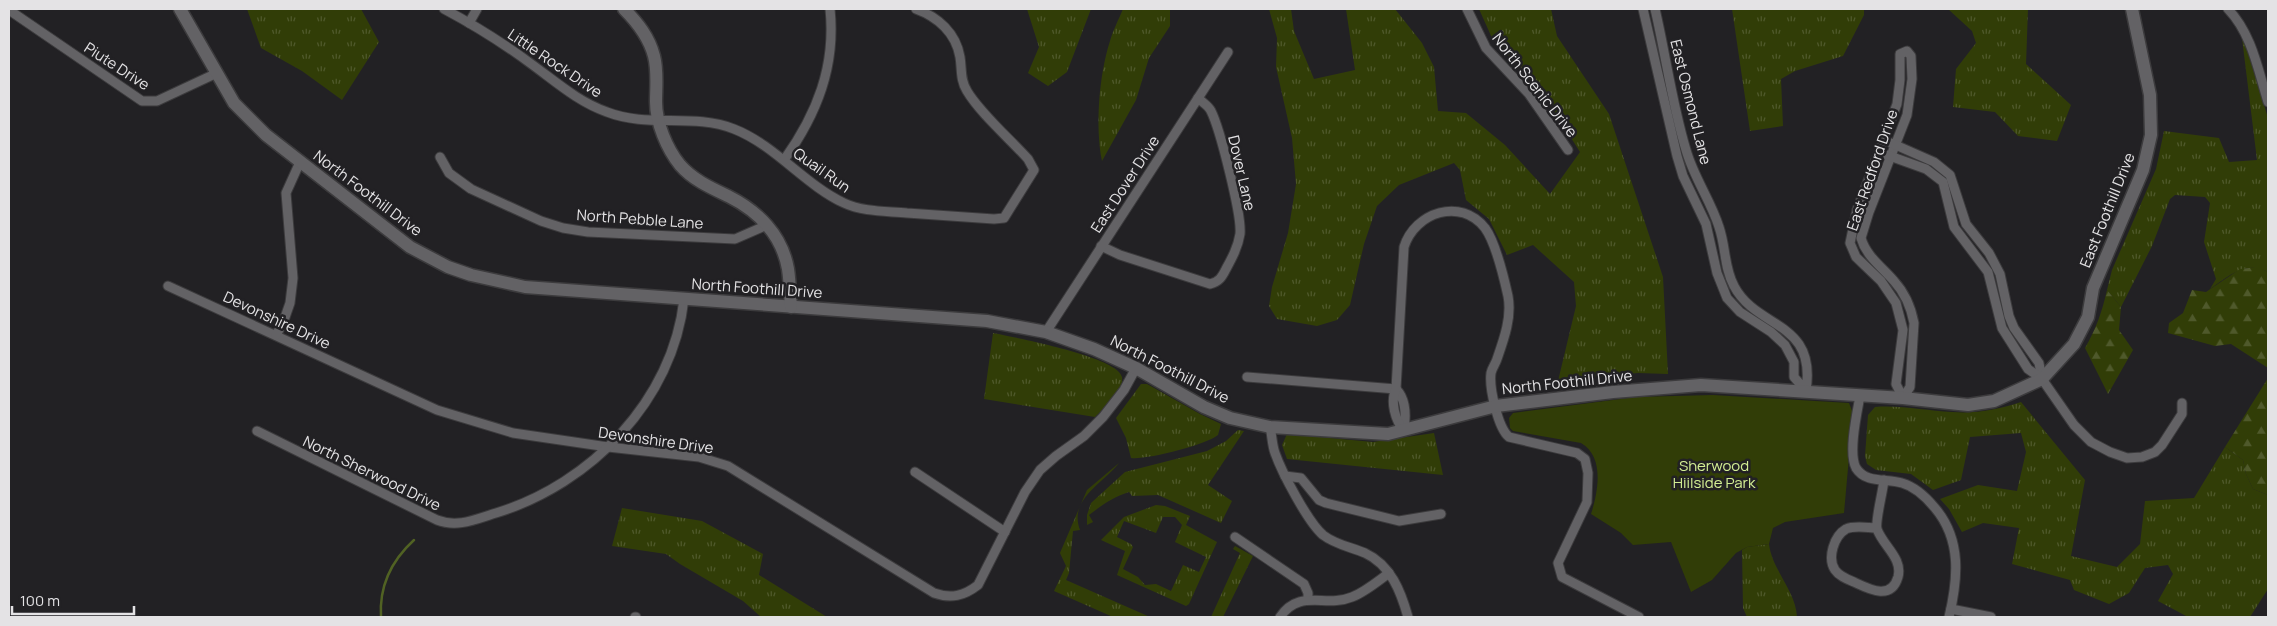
<svg xmlns="http://www.w3.org/2000/svg" width="2277" height="626" font-family="Manrope,sans-serif">
  <style>
    .grass { fill: url(#grass-tufts); fill-rule: evenodd }
    .forest { fill: url(#forest-firs) }
    .green { fill: #313d07 }
    .lines { fill: none; stroke-linecap: round; stroke-linejoin: round }
    .stream { stroke: #516223; stroke-width: 2.5 }
    .street-casing { stroke: #3c3b3d; stroke-width: 11 }
    .secondary-casing { stroke: #3c3b3d; stroke-width: 15 }
    .street { stroke: #636265; stroke-width: 9 }
    .secondary { stroke: #636265; stroke-width: 12 }
    .labels { text-anchor: middle; dominant-baseline: central; stroke-width: 5; stroke-linejoin: round; paint-order: stroke }
    .street-label { font-size: 15px; fill: #e4e3e5; stroke: #222124 }
    .park-label { font-size: 15px; fill: #d4ef94; stroke: #222124 }
  </style>
  <defs>
    <pattern id="grass-tufts" width="24" height="20" patternUnits="userSpaceOnUse" patternTransform="scale(1.25)"><rect width="24" height="20" fill="#313d07"/><path d="M3 7l-1-3M5 7V3M7 7l1-3M15 17l-1-3M17 17v-4M19 17l1-3" fill="none" stroke="#4f592b"/></pattern>
    <pattern id="forest-firs" width="22" height="20" patternUnits="userSpaceOnUse" patternTransform="scale(1.25)"><rect width="22" height="20" fill="#313d07"/><path d="M5 1l3.5 6h-7zM16 11l3.5 6h-7z" fill="#4f592b"/></pattern>
  </defs>
  <rect width="100%" height="100%" fill="#222124"/>
  <g class="grass">
    <path d="M247,9H361L379,42L342,100L302,71L261,48Z"/>
    <path d="M1027,9H1091L1067,72L1048,86L1028,73L1039,47Z"/>
    <path d="M1123,9H1170V26L1149,58L1136,100L1102,161C1095,126 1099,75 1110,41C1113,30 1119,19 1123,9Z"/>
    <path d="M1269,9H1291L1294,31L1314,79L1355,70L1346,9H1395L1422,43L1434,67L1438,111L1466,113L1505,145L1550,194L1580,152L1545,97L1492,38L1479,9H1551L1557,36L1609,114L1663,277L1668,374L1638,373L1558,381L1576,306L1574,282L1533,245L1507,255L1489,219L1466,200L1460,170L1454,163L1399,185L1377,206L1364,244L1350,305L1337,320L1317,326L1277,319L1269,306L1272,287L1288,233L1296,184L1292,138L1276,67L1277,38Z"/>
    <path d="M1732,9H1864V15L1843,56L1795,71L1781,79L1783,126L1750,131Z"/>
    <path d="M1948,9H2028L2026,64L2071,105L2057,141L2018,136L1995,112L1953,107L1956,69L1976,43L1972,31Z"/>
    <path d="M2241,30L2268,118V272C2245,260 2229,276 2210,289L2216,279L2204,242L2210,203L2205,197L2175,195L2170,199L2152,246L2121,307L2107,290L2112,270L2156,169L2164,131L2219,138L2229,162L2257,160Z"/>
    <path d="M993,333C1013,337 1119,357 1122,377C1124,392 1105,407 1095,417L984,399Z"/>
    <path d="M1141,384H1147L1200,414L1221,424L1218,435C1206,445 1146,460 1131,458L1126,438L1116,418Z"/>
    <path d="M2021,402L2085,480L2071,556L2117,567L2140,544L2145,501L2194,498L2225,447L2243,460L2246,474L2253,489L2268,495V589L2250,617H2188L2158,601L2173,574L2168,565L2145,568L2129,593L2109,604L2074,590L2070,580L2012,564L2019,528L1983,523L1962,532L1949,509L1940,499L1978,485L2017,491L2026,452L2021,433L1970,437L1961,480L1933,490L1911,474L1876,470L1867,464L1865,456L1868,415L1875,407C1901,405 1927,411 1952,412C1976,414 1999,409 2021,402Z"/>
    <path d="M1238,430L1244,431L1208,485L1232,501L1221,523L1158,495L1132,496L1129,492C1113,497 1102,505 1089,515L1093,522L1087,525V515L1091,503L1125,472L1207,451L1226,441Z"/>
    <path d="M1434,433L1443,475L1287,459L1282,445L1287,434L1373,442Z"/>
    <path d="M1119,463C1104,483 1068,499 1080,530L1073,531L1069,573L1066,580L1150,617H1113L1054,591L1066,566L1060,553L1087,490Z"/>
    <path d="M1156,505L1165,506L1190,516L1186,525L1217,542L1189,604L1186,606L1117,575L1125,551L1101,540L1124,517ZM1163,517H1175L1182,525L1175,542L1206,557L1199,572L1183,565L1171,591L1156,584L1145,585L1138,577L1123,569L1133,547L1131,544L1117,537L1124,521L1156,533Z"/>
    <path d="M622,508L702,521L763,554L759,575L827,617H761L743,601L680,564L666,554L612,546Z"/>
    <path d="M1769,544C1772,570 1796,591 1797,617H1747L1743,608L1742,550L1747,547Z"/>
    <path d="M1235,546L1253,556L1223,617H1211L1240,553L1233,549Z"/>
  </g>
  <g class="forest">
    <path d="M2258,267L2268,272V368L2231,344L2215,346L2168,333L2169,323L2183,313L2192,290L2206,292L2240,269Z"/>
    <path d="M2107,290L2121,307L2119,330L2133,350L2108,394L2085,348C2096,329 2102,312 2107,290Z"/>
    <path d="M2268,378V495L2253,489L2246,474L2243,460L2225,447Z"/>
  </g>
  <path class="green" d="M1713,395L1849,403L1853,413L1844,513L1785,522L1773,528L1769,544L1747,547L1736,553L1712,580L1691,592L1671,542L1633,545L1621,533L1591,514C1598,492 1605,457 1581,443L1513,431L1510,428L1509,418L1513,413L1636,397Z"/>
  <g class="lines">
    <path class="stream" d="M381,617C379,586 391,561 414,540"/>
    <defs>
      <g id="street">
        <path d="M444,9C474,25 503,43 530,63C555,81 578,102 607,112C648,128 693,113 734,129C775,145 805,185 844,203C863,212 886,211 907,213C936,215 965,217 994,219L1004,218L1034,170L1028,159C1010,139 980,113 967,91C960,80 962,69 960,57C956,33 938,17 916,9"/>
        <path d="M1467,9L1486,48L1529,94L1568,150"/>
        <path d="M1643,9L1677,156L1683,176L1706,224L1717,273L1727,298L1740,312L1771,332L1785,345L1794,362V377L1806,391C1817,320 1757,330 1734,286C1724,268 1726,247 1719,227C1711,201 1694,178 1686,150C1672,104 1666,56 1655,9"/>
        <path d="M2228,9C2252,34 2258,70 2268,102"/>
        <path d="M9,10L142,101H157L217,73"/>
        <path d="M469,23L477,9"/>
        <path d="M1907,51L1911,56L1912,79L1907,115L1869,212L1861,238C1866,256 1882,267 1894,281C1905,293 1911,307 1914,323L1910,387L1903,398L1896,384L1903,330L1896,303L1881,281L1856,257L1850,243L1857,210L1897,104L1900,80V54Z"/>
        <path d="M1891,143L1934,162L1950,175L1966,224L1989,253L2000,274L2009,316L2014,328L2039,363L2042,379L2074,425L2091,442L2110,452L2127,458L2142,457L2155,452L2162,445L2182,414V403"/>
        <path d="M1887,155L1926,169L1943,182L1954,227L1988,272L2002,328L2028,369L2042,379"/>
        <path d="M440,157L449,173L471,189L541,221L563,228L588,232L735,239L767,225"/>
        <path d="M784,160C817,114 836,66 830,9"/>
        <path d="M1101,246L1120,255L1210,284C1219,282 1222,277 1226,269C1232,258 1238,247 1240,234C1242,215 1220,129 1211,111C1209,106 1202,102 1198,98"/>
        <path d="M168,286L437,410L513,433L608,447L699,457L728,466L934,593C951,599 964,596 978,585L1025,492L1040,470L1056,456L1084,436L1103,417L1124,390L1136,368"/>
        <path d="M1046,332L1228,52"/>
        <path d="M276,335L283,323L290,303L293,278L286,193L300,162"/>
        <path d="M1247,377L1396,389"/>
        <path d="M1396,389C1406,399 1406,417 1404,430"/>
        <path d="M1860,396C1857,413 1848,453 1856,468C1866,484 1887,478 1902,483C1916,487 1926,497 1935,508C1962,540 1958,579 1949,617"/>
        <path d="M1270,427C1272,435 1272,445 1275,453C1282,473 1308,522 1323,535C1336,545 1351,547 1365,553C1391,565 1401,592 1408,617"/>
        <path d="M1404,430C1395,421 1390,401 1396,389L1404,247C1415,212 1461,197 1485,228C1496,243 1504,278 1508,296C1512,317 1504,339 1497,359C1496,363 1492,368 1491,373C1489,388 1498,428 1509,437L1577,453L1585,459L1588,473L1587,502L1558,563L1562,577L1639,617"/>
        <path d="M257,431L437,520C458,528 476,519 496,513C591,484 673,400 684,299"/>
        <path d="M915,472L1005,532"/>
        <path d="M1285,476L1301,478L1319,500L1326,503L1399,521L1441,514"/>
        <path d="M1877,528C1868,528 1855,525 1846,529C1834,536 1827,558 1835,570C1839,576 1847,579 1854,582C1869,589 1891,601 1898,577C1903,558 1883,546 1877,529C1875,521 1883,491 1884,480"/>
        <path d="M1235,537L1304,584L1308,593V599"/>
        <path d="M1951,609L1991,617"/>
        <path d="M635,617H636"/>
        <path d="M1280,617C1300,588 1325,608 1352,597C1365,592 1378,581 1389,573"/>
      </g>
      <g id="secondary">
        <path d="M180,9L234,103L266,135L410,247L448,267L471,275L525,287L987,321L1046,332L1094,349L1136,368L1204,407L1230,418L1270,427L1388,434L1496,406L1613,392L1701,385L1903,398L1968,405L1994,401L2042,379L2074,344L2088,317L2093,288L2143,170L2151,135L2150,95L2132,9"/>
        <path d="M624,9C638,23 649,37 654,56C658,71 656,87 656,102C656,123 667,149 680,165C693,180 711,188 728,196C758,211 782,235 788,269C790,282 790,295 791,307"/>
      </g>
    </defs>
    <use href="#street" class="street-casing"/>
    <use href="#secondary" class="secondary-casing"/>
    <use href="#street" class="street"/>
    <use href="#secondary" class="secondary"/>
  </g>
  <g class="labels">
    <g class="street-label">
      <text transform="translate(555 63) rotate(34)">Little Rock Drive</text>
      <text transform="translate(117 66) rotate(33)">Piute Drive</text>
      <text transform="translate(1535 85) rotate(52)">North Scenic Drive</text>
      <text transform="translate(1691 102) rotate(76)">East Osmond Lane</text>
      <text transform="translate(822 170) rotate(35)">Quail Run</text>
      <text transform="translate(1872 170) rotate(-71)">East Redford Drive</text>
      <text transform="translate(1242 173) rotate(77)">Dover Lane</text>
      <text transform="translate(1125 184) rotate(-57)">East Dover Drive</text>
      <text transform="translate(368 193) rotate(37)">North Foothill Drive</text>
      <text transform="translate(2107 210) rotate(-68)">East Foothill Drive</text>
      <text transform="translate(640 219) rotate(4)">North Pebble Lane</text>
      <text transform="translate(757 288) rotate(4)">North Foothill Drive</text>
      <text transform="translate(277 320) rotate(25)">Devonshire Drive</text>
      <text transform="translate(1170 369) rotate(27)">North Foothill Drive</text>
      <text transform="translate(1567 382) rotate(-6)">North Foothill Drive</text>
      <text transform="translate(656 440) rotate(8)">Devonshire Drive</text>
      <text transform="translate(372 473) rotate(26)">North Sherwood Drive</text>
    </g>
    <g class="park-label">
      <text x="1714" y="465">Sherwood<tspan x="1714" dy="17">Hiilside Park</tspan></text>
    </g>
  </g>
  <rect width="2277" height="626" fill="none" stroke="#e4e3e5" stroke-width="20"/>
  <path d="M12 606v8h122v-8" fill="none" stroke="#e4e3e5" stroke-width="2.5"/>
  <text x="20" y="606" font-size="15" fill="#e4e3e5" stroke="#222124" stroke-width="4" paint-order="stroke">100 m</text>
</svg>
